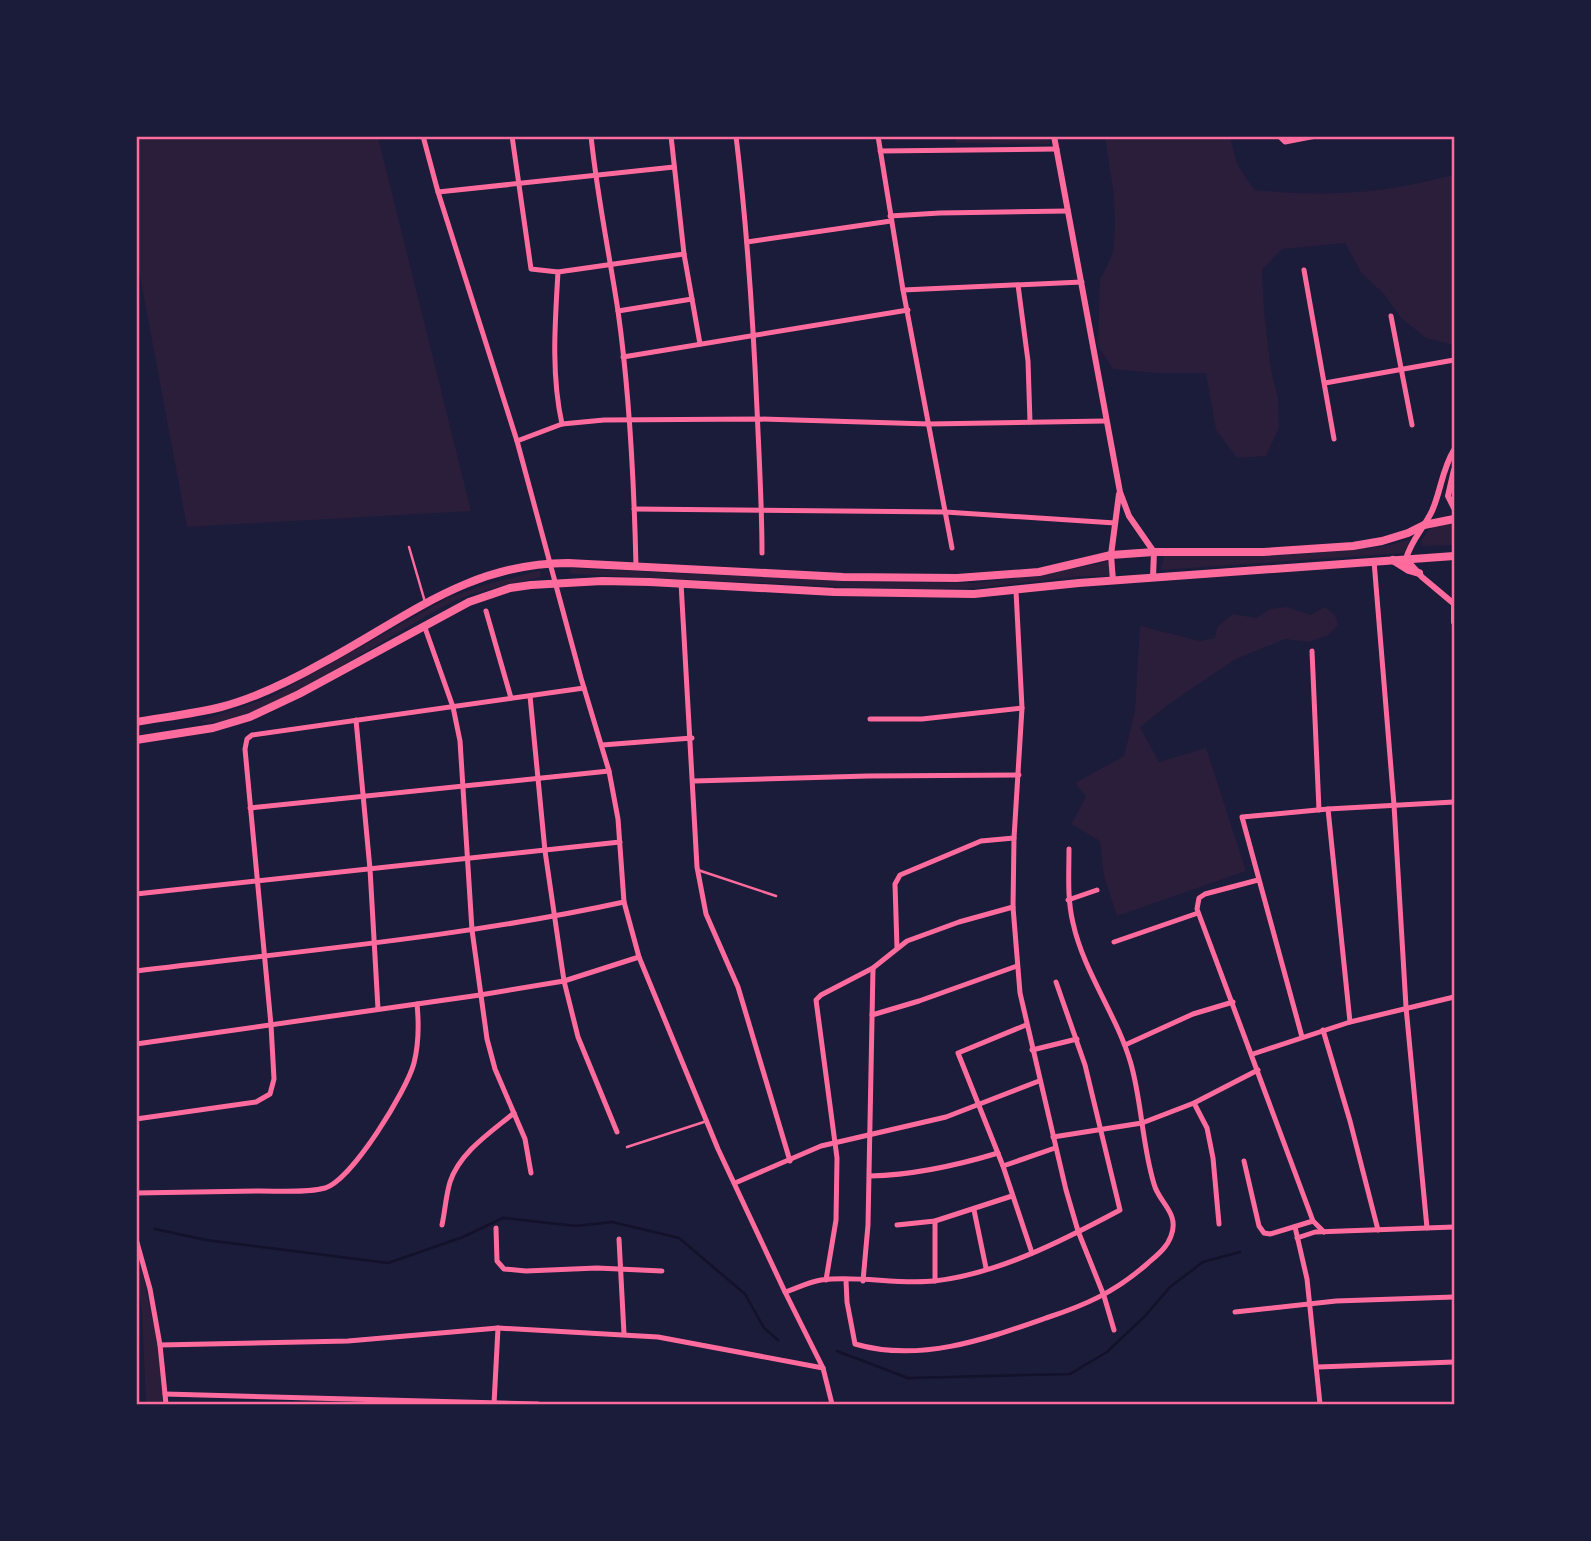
<svg xmlns="http://www.w3.org/2000/svg" width="1591" height="1541" font-family="'Zilla Slab',serif">
  <style>
    .green { fill: #2a1e3b }
    .lines { fill: none; stroke-linecap: round; stroke-linejoin: round }
    .stream { stroke: #12122b; stroke-width: 2.5 }
    .service { stroke: #ff6b9d; stroke-width: 2.5 }
    .minor { stroke: #ff6b9d; stroke-width: 5 }
    .tertiary { stroke: #ff6b9d; stroke-width: 6 }
    .primary { stroke: #ff6b9d; stroke-width: 8 }
    .neatline { fill: none; stroke: #ff6b9d; stroke-width: 2.5 }
  </style>
  <rect width="100%" height="100%" fill="#1b1b3a"/>
  <g class="green">
    <path d="M136,137H378L471,511L187,527L137,260Z"/>
    <path d="M955,137H1049L1050,144L956,143Z"/>
    <path d="M1105,137H1230L1237,164L1254,190C1295,194 1338,195 1379,190C1404,187 1430,180 1454,175V345L1426,338L1401,318L1384,294L1362,274L1345,243L1282,249L1262,270L1264,311L1271,370L1278,399L1279,428L1266,456L1237,458L1216,430L1206,373H1158L1113,369L1098,346L1100,280L1113,253L1115,225L1114,196Z"/>
    <path d="M1438,524H1454V545L1422,546V539L1429,530Z"/>
    <path d="M1410,539L1404,553L1161,570L1164,555C1220,556 1274,555 1330,551C1357,549 1384,549 1410,539Z"/>
    <path d="M1109,561V576H1082L975,588L910,590L572,574L569,572L571,568L864,582L974,583L1039,576Z"/>
    <path d="M538,571H540L541,577C510,585 477,590 448,604C405,625 239,738 200,721L271,697L448,598L481,586Z"/>
    <path d="M1287,607L1311,615L1325,607L1335,615L1338,625L1327,636L1308,642L1285,639L1234,660L1169,704L1140,727L1159,762L1206,748L1246,871L1117,916L1104,876L1100,841L1071,824L1086,797L1075,783L1124,756L1135,711L1140,626L1200,641L1215,638L1217,627L1233,614L1256,618L1270,609Z"/>
    <path d="M136,1247L158,1343L167,1404H146L142,1312L137,1283Z"/>
  </g>
  <g class="lines">
    <g class="stream">
      <path d="M155,1229L206,1240L388,1263L463,1237L503,1218L576,1226L612,1222L679,1238L745,1294L764,1328L778,1340"/>
      <path d="M837,1351L908,1378L1070,1374L1107,1352L1145,1316L1170,1287L1203,1262L1240,1252"/>
    </g>
    <g class="service">
      <path d="M409,547L425,602"/>
      <path d="M698,870L776,896"/>
      <path d="M627,1147L707,1121"/>
    </g>
    <g class="minor">
      <path d="M423,136L438,192L517,441L581,678L609,771L618,819L624,902L639,957L718,1149L785,1292L823,1368L832,1404"/>
      <path d="M512,136L531,269L558,272L684,254"/>
      <path d="M591,136C597,195 609,252 618,311C630,396 634,481 636,566"/>
      <path d="M671,136L684,254L700,344"/>
      <path d="M736,136C747,227 753,318 757,409C759,457 762,505 762,553"/>
      <path d="M878,136L903,290L952,548"/>
      <path d="M1279,136L1285,142L1316,136"/>
      <path d="M880,151L1057,149"/>
      <path d="M438,192L674,167"/>
      <path d="M890,216L940,213L1068,211"/>
      <path d="M747,242L891,221"/>
      <path d="M1304,270L1334,439"/>
      <path d="M558,272C555,323 551,374 562,424"/>
      <path d="M1018,285L1028,361L1030,422"/>
      <path d="M903,290L1082,282"/>
      <path d="M618,311L692,299"/>
      <path d="M1391,316L1412,425"/>
      <path d="M623,357L908,310"/>
      <path d="M1325,383L1454,360"/>
      <path d="M517,441L562,424L604,420L758,419L929,424L1105,421"/>
      <path d="M634,509L945,512L1115,523"/>
      <path d="M1374,561L1394,805L1406,1007L1427,1228"/>
      <path d="M681,583L697,867L706,914L738,987L790,1161"/>
      <path d="M1016,591L1022,708L1014,838L1013,907L1020,993L1066,1190L1078,1231L1104,1296L1114,1330"/>
      <path d="M486,611L511,698"/>
      <path d="M424,625L453,707L460,741L472,930L487,1039L495,1069L525,1139L531,1173"/>
      <path d="M1312,651L1319,810"/>
      <path d="M530,696L545,851L564,981L578,1037L617,1132"/>
      <path d="M870,719H922L1022,708"/>
      <path d="M356,720L370,869L378,1009"/>
      <path d="M602,745L692,738"/>
      <path d="M694,781L868,776L1019,775"/>
      <path d="M250,808L609,771"/>
      <path d="M1328,809L1350,1022"/>
      <path d="M1258,880L1205,894L1199,898L1197,909L1313,1221L1324,1232"/>
      <path d="M136,894L620,842"/>
      <path d="M1068,900L1097,890"/>
      <path d="M1114,942L1198,913"/>
      <path d="M897,948L895,884L900,875L981,841L1014,838"/>
      <path d="M136,971C299,951 463,937 624,902"/>
      <path d="M872,1015L919,1001L1017,966"/>
      <path d="M1026,1025L958,1053L1003,1166L1032,1253"/>
      <path d="M1323,1030L1350,1121L1378,1230"/>
      <path d="M1302,1037L1242,817L1328,809L1454,802"/>
      <path d="M136,1044L480,995L564,981L639,957"/>
      <path d="M1125,1045L1193,1014L1233,1002"/>
      <path d="M1032,1050L1077,1039"/>
      <path d="M1253,1054L1350,1022L1454,997"/>
      <path d="M1194,1103L1207,1128L1213,1158L1219,1224"/>
      <path d="M136,1119L256,1102L270,1094L274,1079L271,1025L245,749L247,739L252,735L584,688"/>
      <path d="M1053,1137L1142,1123L1194,1103L1258,1070"/>
      <path d="M1244,1161L1259,1226L1264,1233L1270,1234L1313,1221"/>
      <path d="M1003,1166L1055,1148"/>
      <path d="M870,1176C914,1175 955,1166 998,1153"/>
      <path d="M735,1183L821,1146L946,1117L1039,1081"/>
      <path d="M136,1193C178,1192 219,1192 260,1191C281,1191 305,1193 325,1188C352,1180 407,1090 414,1063C419,1043 419,1024 417,1004"/>
      <path d="M974,1210L986,1268"/>
      <path d="M935,1221V1281"/>
      <path d="M442,1225C445,1211 446,1195 450,1182C460,1152 491,1132 514,1113"/>
      <path d="M897,1225L935,1221L1012,1196"/>
      <path d="M1295,1227L1307,1279L1320,1404"/>
      <path d="M496,1228L497,1261L504,1269L526,1271L597,1268L662,1271"/>
      <path d="M1297,1238L1315,1232L1454,1227"/>
      <path d="M136,1239L150,1289L160,1345L166,1404"/>
      <path d="M619,1239L624,1334"/>
      <path d="M826,1280L836,1220L837,1158L816,1000L821,995L873,968L907,941L959,922L1013,907"/>
      <path d="M846,1280L847,1302L855,1344C920,1363 986,1339 1046,1318C1086,1305 1115,1292 1147,1264C1156,1256 1167,1248 1171,1236C1180,1213 1159,1203 1154,1184C1142,1145 1142,1103 1131,1064C1117,1015 1084,973 1073,923C1067,898 1069,874 1069,849"/>
      <path d="M863,1281L868,1225L873,968"/>
      <path d="M785,1292C797,1288 809,1282 821,1280C858,1275 897,1285 934,1281C998,1274 1064,1240 1120,1210L1085,1065L1056,982"/>
      <path d="M1235,1312L1336,1301L1454,1297"/>
      <path d="M160,1345L348,1341L498,1328L658,1337L823,1368"/>
      <path d="M1318,1367L1454,1362"/>
      <path d="M165,1394L538,1404"/>
      <path d="M494,1404L498,1328"/>
    </g>
    <g class="tertiary">
      <path d="M1054,136L1120,492L1129,516L1154,552L1153,577"/>
      <path d="M1454,470L1448,496L1454,508"/>
      <path d="M1113,581L1111,555L1119,494"/>
      <path d="M1454,601V622"/>
      <path d="M1453,603L1422,577L1406,559C1411,540 1424,528 1432,511C1441,491 1442,469 1454,450"/>
    </g>
    <g class="primary">
      <path d="M1393,560L1409,570L1419,573"/>
      <path d="M136,722C165,717 193,714 221,707C256,698 292,680 324,662C406,618 469,563 568,563L843,577L957,578L1039,572L1111,555L1154,552H1263L1353,546L1382,541L1408,533L1424,525L1454,519"/>
      <path d="M136,740L213,728L250,717L299,694L469,602L510,588L531,585L602,581L650,582L834,592L974,594L1079,583L1454,556"/>
    </g>
  </g>
  <rect width="1591" height="1541" fill="none" stroke="#1b1b3a" stroke-width="276"/>
  <rect x="138" y="138" width="1315" height="1265" class="neatline"/>
</svg>
